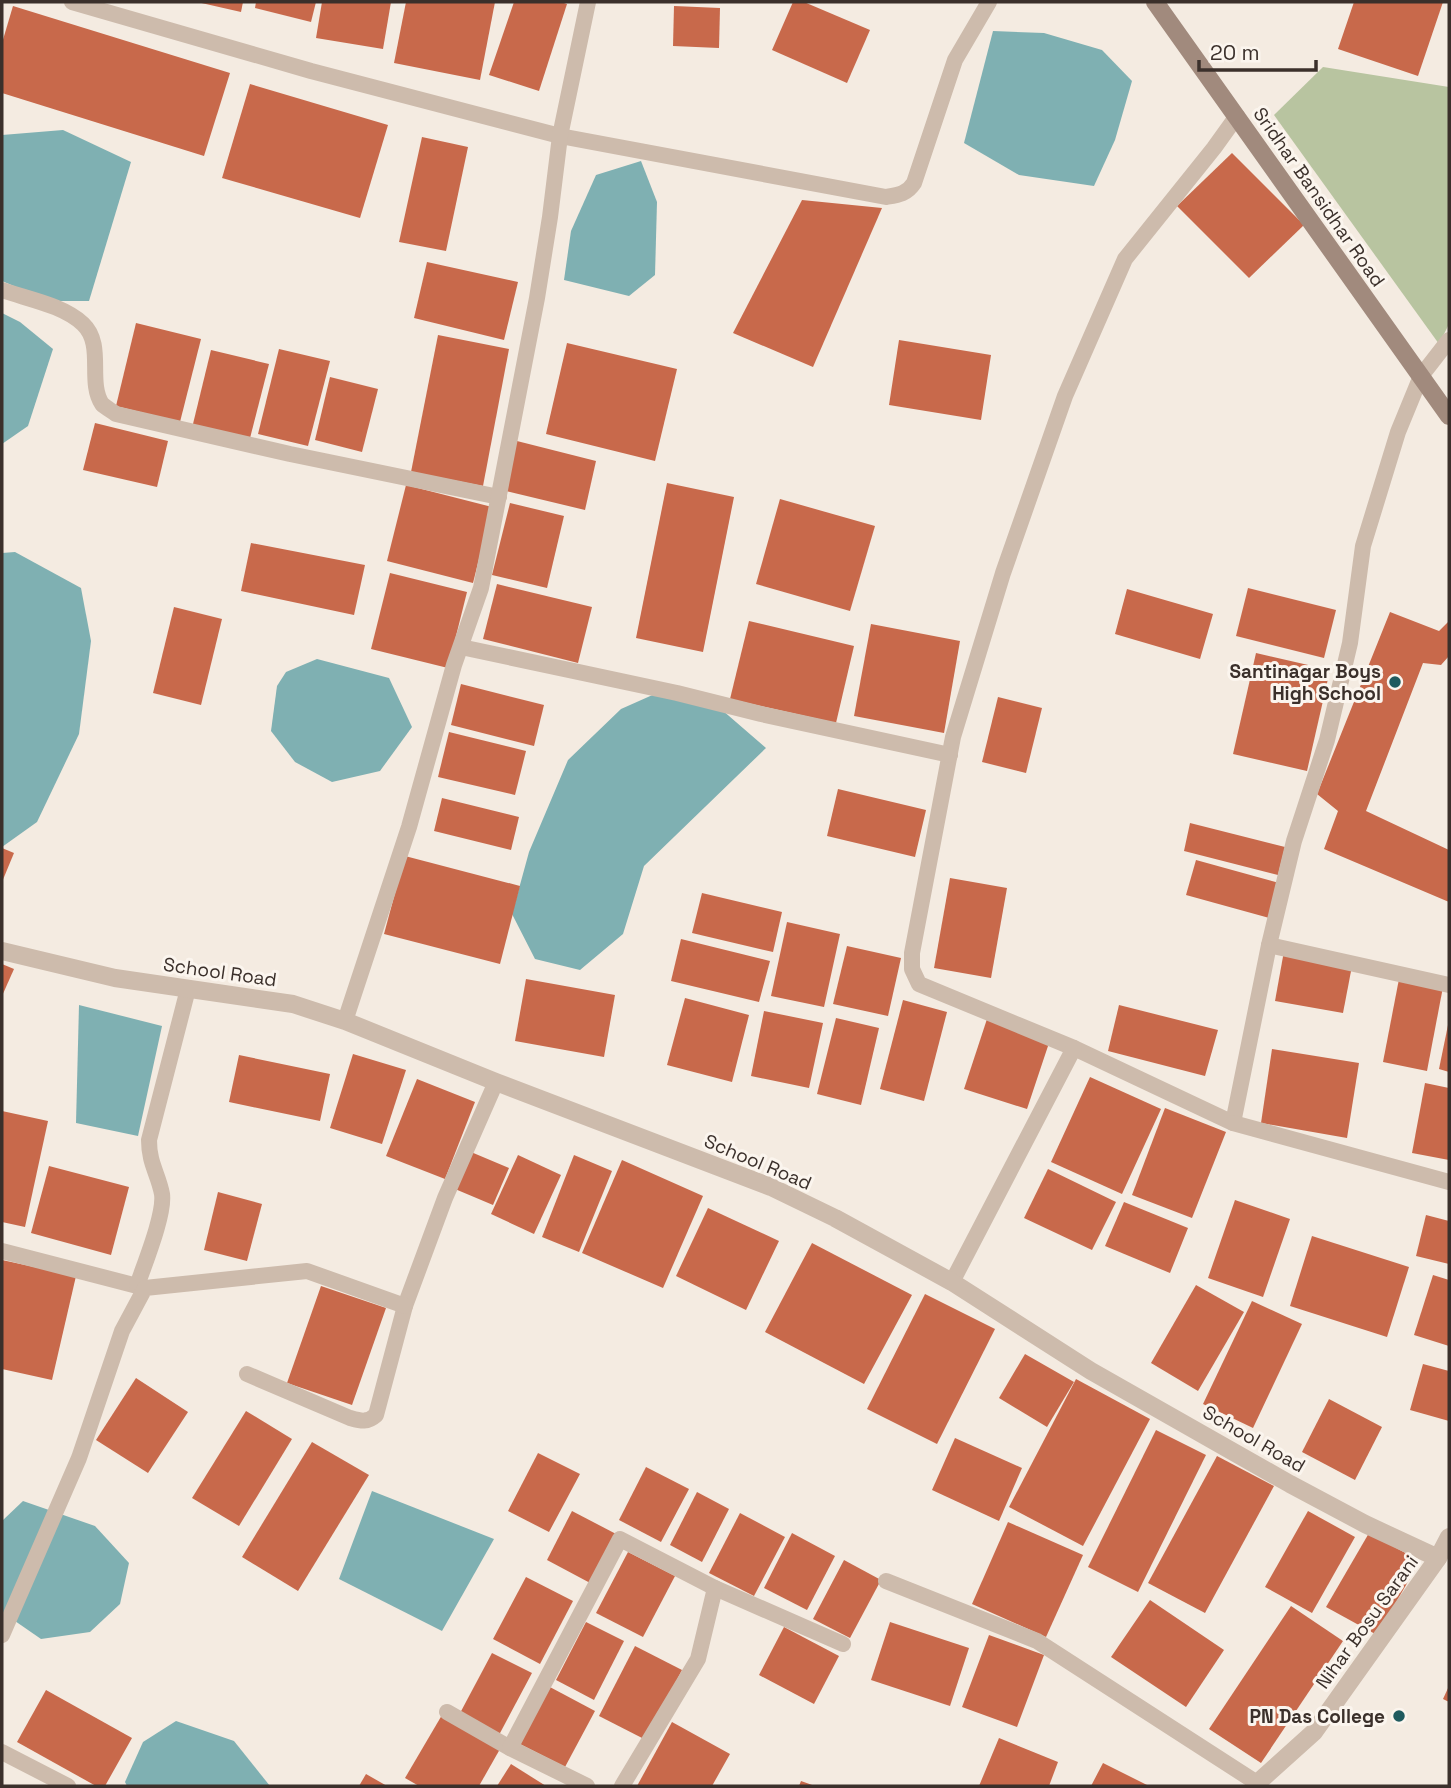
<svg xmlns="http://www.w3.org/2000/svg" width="1451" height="1788" font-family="'Space Grotesk',sans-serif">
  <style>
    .green { fill: #b8c4a0 }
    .water { fill: #7fb0b2 }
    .building { fill: #c8694b }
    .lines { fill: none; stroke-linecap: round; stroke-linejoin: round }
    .lane { stroke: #cdbbac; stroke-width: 16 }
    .street { stroke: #cdbbac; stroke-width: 18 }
    .secondary { stroke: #a18a7d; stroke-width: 18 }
    .poi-dot { fill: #1f5a5e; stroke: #fbf5ee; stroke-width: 2.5 }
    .labels { text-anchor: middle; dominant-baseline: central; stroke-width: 6; stroke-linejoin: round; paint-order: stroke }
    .street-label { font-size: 19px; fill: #3b302b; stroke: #fbf5ee }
    .poi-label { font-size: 19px; font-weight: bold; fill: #3b302b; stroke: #fbf5ee; text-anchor: end }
  </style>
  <rect width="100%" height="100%" fill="#f4ebe1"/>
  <path class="green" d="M1323,67L1449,87V324L1439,344L1274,115Z"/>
  <g class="water">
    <path d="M993,31L1044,33L1102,50L1132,81L1115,140L1094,186L1019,175L964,143Z"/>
    <path d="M63,130L131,162L89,301H49L2,281V135Z"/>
    <path d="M641,161L657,202L655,275L629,296L564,280L571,231L596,175Z"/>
    <path d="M2,313L20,322L53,349L28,426L2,444Z"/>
    <path d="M15,552L81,588L91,641L79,734L37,822L2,847V553Z"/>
    <path d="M317,659L389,678L412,727L380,771L332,782L295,762L271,731L277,686L286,672Z"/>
    <path d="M657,693L714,703L766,748L644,866L623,934L580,970L535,959L512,914L529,852L568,760L621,709Z"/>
    <path d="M79,1005L162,1026L138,1136L76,1123Z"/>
    <path d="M372,1491L494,1539L442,1631L339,1579Z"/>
    <path d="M23,1501L95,1526L129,1563L120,1604L90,1632L41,1639L2,1612V1521Z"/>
    <path d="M176,1721L234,1741L270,1786H127L125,1782L143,1742Z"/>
  </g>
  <g class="building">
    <path d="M197,2H243L241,12Z"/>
    <path d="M256,2H316L311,22L255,8Z"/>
    <path d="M322,2H391L383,49L316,38Z"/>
    <path d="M406,2H495L480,80L394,63Z"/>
    <path d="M514,2H561L567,4L539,91L489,75Z"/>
    <path d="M793,2H804L870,30L847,83L772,50Z"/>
    <path d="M1354,2H1443L1418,76L1338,49Z"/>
    <path d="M13,6L230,73L204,156L2,93V43Z"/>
    <path d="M674,6L720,8L719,48L673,46Z"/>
    <path d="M250,84L388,125L360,218L222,178Z"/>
    <path d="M422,137L468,147L446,251L399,242Z"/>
    <path d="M1232,153L1304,225L1249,278L1177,206Z"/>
    <path d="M802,200L882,208L813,367L733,333Z"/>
    <path d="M427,262L518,282L504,340L414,318Z"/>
    <path d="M136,323L201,339L180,422L116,406Z"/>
    <path d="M438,335L509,349L483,486L411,472Z"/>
    <path d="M899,340L991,355L981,420L889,405Z"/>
    <path d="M567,343L677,369L655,461L546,434Z"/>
    <path d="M279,349L330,361L308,446L258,434Z"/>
    <path d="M211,350L269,364L249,442L192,428Z"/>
    <path d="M330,377L378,389L362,452L315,440Z"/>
    <path d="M95,423L168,441L157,487L83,470Z"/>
    <path d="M513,440L596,461L585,510L502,490Z"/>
    <path d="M667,483L734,497L703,652L636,638Z"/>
    <path d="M406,485L492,507L473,583L387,561Z"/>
    <path d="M780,499L875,526L850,611L756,584Z"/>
    <path d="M510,503L564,516L547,588L492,575Z"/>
    <path d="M251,543L365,565L354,615L241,591Z"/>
    <path d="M390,573L467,592L448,668L371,649Z"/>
    <path d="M497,584L592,607L578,663L483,639Z"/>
    <path d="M1248,588L1336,610L1324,658L1236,636Z"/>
    <path d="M1127,589L1213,614L1200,659L1115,634Z"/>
    <path d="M174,607L222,619L201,705L153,693Z"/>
    <path d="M1390,612L1439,631L1449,621V656L1441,665L1423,663L1366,811L1449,850V902L1324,849L1338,811L1317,794Z"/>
    <path d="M749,621L854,646L836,723L730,699Z"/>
    <path d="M871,624L960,641L944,733L854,716Z"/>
    <path d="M1256,653L1330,670L1307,771L1233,754Z"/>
    <path d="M461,684L544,705L534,746L451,725Z"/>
    <path d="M998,697L1042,708L1026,773L982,762Z"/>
    <path d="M449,732L526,751L515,795L438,777Z"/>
    <path d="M838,789L926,810L915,857L827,836Z"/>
    <path d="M442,798L519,817L511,850L434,831Z"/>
    <path d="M1190,823L1285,847L1278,875L1184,851Z"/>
    <path d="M2,848L14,853L2,882Z"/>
    <path d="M405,856L520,886L500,964L384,934Z"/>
    <path d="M1196,860L1283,884L1273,919L1186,895Z"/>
    <path d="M950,878L1007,888L991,978L934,968Z"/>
    <path d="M702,893L782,912L773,952L692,933Z"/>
    <path d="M787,922L840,934L824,1007L771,996Z"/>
    <path d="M681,939L770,961L759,1002L671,981Z"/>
    <path d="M847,946L901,958L888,1016L833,1004Z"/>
    <path d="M1284,951L1352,966L1343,1013L1275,1001Z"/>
    <path d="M2,964L14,969L2,996Z"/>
    <path d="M526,979L615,995L604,1057L515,1041Z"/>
    <path d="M1399,979L1443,987L1427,1071L1383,1062Z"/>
    <path d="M685,998L749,1015L732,1082L667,1065Z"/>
    <path d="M903,1000L947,1012L924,1101L880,1089Z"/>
    <path d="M1119,1005L1218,1030L1205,1076L1108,1051Z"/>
    <path d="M764,1011L823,1023L809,1088L751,1076Z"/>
    <path d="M836,1018L879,1028L861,1105L817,1094Z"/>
    <path d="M987,1019L1050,1040L1027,1109L964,1089Z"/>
    <path d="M1448,1025H1449V1072L1439,1069Z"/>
    <path d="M1272,1049L1359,1063L1347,1138L1261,1123Z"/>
    <path d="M353,1054L406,1070L382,1144L330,1128Z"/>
    <path d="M239,1055L330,1074L320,1121L229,1102Z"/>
    <path d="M1090,1077L1161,1109L1122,1194L1051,1162Z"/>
    <path d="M417,1079L475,1102L445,1179L386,1156Z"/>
    <path d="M1425,1083L1449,1088V1160L1412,1153Z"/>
    <path d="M1165,1108L1226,1132L1192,1218L1132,1195Z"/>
    <path d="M2,1111L48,1121L25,1227L2,1222Z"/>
    <path d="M471,1152L509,1168L493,1205L455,1189Z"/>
    <path d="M518,1155L561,1175L534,1234L491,1214Z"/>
    <path d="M574,1155L612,1171L579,1252L542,1237Z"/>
    <path d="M622,1160L703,1196L663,1288L582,1253Z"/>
    <path d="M49,1166L129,1187L111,1255L31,1233Z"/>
    <path d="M1048,1169L1116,1202L1092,1250L1024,1218Z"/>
    <path d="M218,1192L262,1204L247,1261L204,1250Z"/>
    <path d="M1235,1200L1290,1219L1263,1297L1208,1278Z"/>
    <path d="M1124,1202L1188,1228L1170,1273L1105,1246Z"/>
    <path d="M708,1208L779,1241L746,1310L676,1276Z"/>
    <path d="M1426,1215L1449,1221V1264L1416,1256Z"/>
    <path d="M1312,1236L1409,1267L1387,1337L1290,1306Z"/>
    <path d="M812,1243L912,1295L864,1384L765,1332Z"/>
    <path d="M2,1260L76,1276L52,1380L2,1369Z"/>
    <path d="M1433,1275L1449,1280V1346L1414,1335Z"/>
    <path d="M1196,1285L1244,1312L1198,1391L1151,1363Z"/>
    <path d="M321,1286L386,1308L352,1405L287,1383Z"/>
    <path d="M925,1294L995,1329L937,1444L867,1409Z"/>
    <path d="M1252,1301L1302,1324L1253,1428L1203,1404Z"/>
    <path d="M1025,1354L1074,1382L1047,1427L999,1398Z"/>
    <path d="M1423,1364L1449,1371V1421L1410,1410Z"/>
    <path d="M136,1378L188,1412L148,1473L96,1440Z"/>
    <path d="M1076,1379L1150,1419L1083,1546L1009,1507Z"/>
    <path d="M1329,1399L1382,1427L1355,1480L1302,1452Z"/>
    <path d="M246,1411L292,1439L239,1526L192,1498Z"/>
    <path d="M1156,1430L1206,1455L1138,1592L1088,1567Z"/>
    <path d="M955,1438L1022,1468L999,1521L932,1490Z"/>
    <path d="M312,1442L369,1475L298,1591L242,1557Z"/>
    <path d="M538,1453L580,1474L549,1532L508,1511Z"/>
    <path d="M1217,1456L1274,1486L1205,1613L1148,1583Z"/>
    <path d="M646,1467L689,1489L661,1542L619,1520Z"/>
    <path d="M697,1492L729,1509L702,1562L670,1545Z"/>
    <path d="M572,1511L618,1535L592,1584L547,1560Z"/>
    <path d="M1308,1511L1355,1537L1312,1613L1265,1587Z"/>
    <path d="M740,1513L785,1537L754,1596L709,1573Z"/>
    <path d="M1008,1522L1083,1555L1046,1637L972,1604Z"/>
    <path d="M792,1533L835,1556L807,1610L764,1588Z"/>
    <path d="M1369,1533L1420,1561L1377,1635L1326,1607Z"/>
    <path d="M628,1552L675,1576L643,1637L596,1613Z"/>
    <path d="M844,1560L881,1580L850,1638L813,1619Z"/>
    <path d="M526,1577L573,1601L540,1664L493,1639Z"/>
    <path d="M1150,1600L1224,1650L1186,1707L1111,1657Z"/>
    <path d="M1291,1606L1343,1641L1261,1763L1209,1729Z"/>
    <path d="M586,1622L624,1641L594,1700L556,1680Z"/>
    <path d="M890,1622L969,1648L950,1706L871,1680Z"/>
    <path d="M784,1627L839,1656L814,1704L759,1675Z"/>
    <path d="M989,1635L1044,1655L1017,1727L962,1707Z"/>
    <path d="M635,1646L682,1670L646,1740L599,1716Z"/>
    <path d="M492,1653L532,1673L499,1735L459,1715Z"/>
    <path d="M548,1686L595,1711L565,1767L518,1743Z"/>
    <path d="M1449,1686V1702L1443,1699Z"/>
    <path d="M46,1690L132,1738L105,1786H96L17,1742Z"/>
    <path d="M442,1715L500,1749L479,1786H419L405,1778Z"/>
    <path d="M672,1722L730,1754L712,1786H637Z"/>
    <path d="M999,1738L1058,1762L1049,1786H979Z"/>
    <path d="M1103,1763L1149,1786H1091Z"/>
    <path d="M511,1764L546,1786H497Z"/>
    <path d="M366,1774L387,1786H359Z"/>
    <path d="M801,1781L815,1786H799Z"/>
  </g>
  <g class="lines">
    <g class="lane">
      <path d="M72,2L311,71L560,136L886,197C898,195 907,194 914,183L955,60L989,2"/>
      <path d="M1237,116L1214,148L1125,259L1065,396L1003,573L953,737L912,953V969L919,984L1074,1048L1233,1123L1269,945L1294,841L1327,740L1350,643L1363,546L1398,432L1421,376L1449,340"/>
      <path d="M2,290C27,299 63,305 83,324C105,345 87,381 102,404C105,407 112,411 116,414L290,454L499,497"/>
      <path d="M461,647L677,693L761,714L950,755"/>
      <path d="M1269,945L1449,985"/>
      <path d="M345,1021L409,827L454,665L481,588L537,298L550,217L560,136L588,2"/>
      <path d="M1233,1123L1449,1182"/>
      <path d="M2,1251L145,1288"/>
      <path d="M952,1282L1074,1048"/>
      <path d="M137,1286C144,1265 165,1214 162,1194C158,1173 149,1164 149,1140L188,989"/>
      <path d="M247,1374L350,1418C361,1421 367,1423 376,1415L405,1306L445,1198L496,1082"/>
      <path d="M886,1581L1037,1641L1257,1783"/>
      <path d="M2,1635L79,1458L122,1331L145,1288L307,1271L405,1306"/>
      <path d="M447,1712L510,1748L587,1786"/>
      <path d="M510,1748L620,1539L715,1588L843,1644"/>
      <path d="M2,1752L68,1786"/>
      <path d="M622,1786L698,1659L715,1588"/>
    </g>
    <g class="street">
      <path d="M2,951L115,978L293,1004L345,1021L496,1082L771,1187L835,1218L952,1282L1091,1371L1290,1484L1365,1524L1438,1558"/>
      <path d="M1254,1786L1314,1732L1438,1558L1449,1537"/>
    </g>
    <path class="secondary" d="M1155,2L1449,416"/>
  </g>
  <g class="poi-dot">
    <circle cx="1395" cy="682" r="7"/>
    <circle cx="1399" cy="1716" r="7"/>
  </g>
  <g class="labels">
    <g class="street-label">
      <text transform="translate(1319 197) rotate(55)">Sridhar Bansidhar Road</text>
      <text transform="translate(220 972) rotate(8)">School Road</text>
      <text transform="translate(758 1162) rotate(23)">School Road</text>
      <text transform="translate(1254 1439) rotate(30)">School Road</text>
      <text transform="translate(1367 1622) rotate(-54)">Nihar Bosu Sarani</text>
    </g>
    <g class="poi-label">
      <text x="1381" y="671">Santinagar Boys<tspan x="1381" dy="22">High School</tspan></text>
      <text x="1385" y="1716">PN Das College</text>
    </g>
  </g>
  <rect width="1451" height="1788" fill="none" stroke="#3b302b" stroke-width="7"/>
  <path d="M1199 60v10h117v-10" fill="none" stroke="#3b302b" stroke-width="3.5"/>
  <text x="1210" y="60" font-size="21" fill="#3b302b" stroke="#fbf5ee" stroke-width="5" paint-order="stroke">20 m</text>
</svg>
